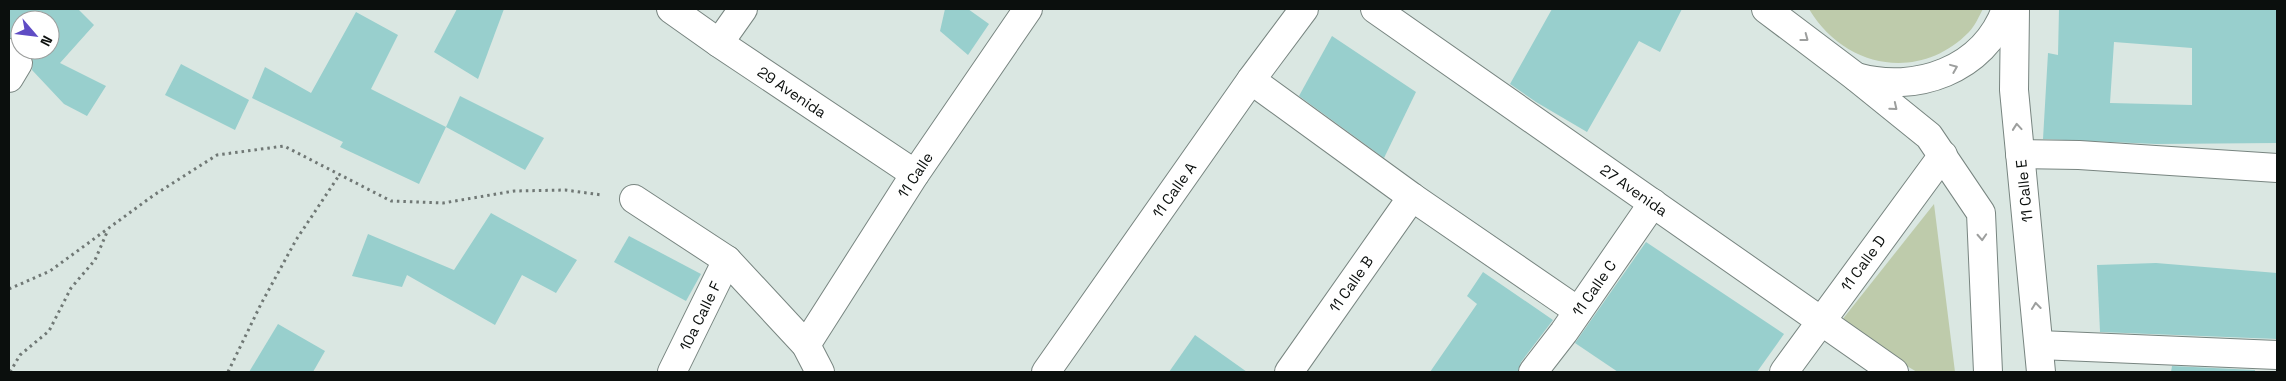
<svg xmlns="http://www.w3.org/2000/svg" width="2286" height="381" font-family="'Space Grotesk',sans-serif">
  <style>
    .green { fill: #becbab }
    .building { fill: #98cfcd; fill-rule: evenodd }
    .lines { fill: none; stroke-linecap: round; stroke-linejoin: round }
    .minor-casing { stroke: #788580; stroke-width: 30 }
    .path { stroke: #707875; stroke-width: 3; stroke-dasharray: 2.5 4; stroke-linecap: butt }
    .minor { stroke: #fff; stroke-width: 28 }
    .oneway { stroke: #9d9f9e }
    .labels { text-anchor: middle; dominant-baseline: central; stroke-width: 4.5; stroke-linejoin: round; paint-order: stroke }
    .street-label { font-size: 15px; fill: #0b0f0d; stroke: #fff }
  </style>
  <rect width="100%" height="100%" fill="#dae7e2"/>
  <g class="green">
    <path d="M1809,9H1983C1979,16 1975,26 1969,32C1919,83 1844,68 1809,9Z"/>
    <path d="M1934,204L1955,372H1917L1838,325Z"/>
  </g>
  <g class="building">
    <path d="M9,9H78L94,25L60,63L106,86L87,116L64,104L32,70L33,61L27,50H50V20H20V42L9,38Z"/>
    <path d="M457,9H504L478,79L434,52Z"/>
    <path d="M945,9H968L989,24L968,55L940,31Z"/>
    <path d="M1552,9H1682L1660,52L1639,41L1587,132L1536,102L1510,84Z"/>
    <path d="M2059,9H2277V143L2156,144L2043,139L2048,53L2058,55ZM2114,42L2192,48V105L2110,103Z"/>
    <path d="M356,12L398,35L371,89L446,127L419,184L340,147L343,142L252,98L265,67L311,93Z"/>
    <path d="M1332,36L1416,92L1384,158L1299,96Z"/>
    <path d="M181,64L249,100L235,130L165,95Z"/>
    <path d="M460,96L544,138L525,170L446,127Z"/>
    <path d="M491,213L577,260L556,293L522,275L495,325L407,275L402,287L352,276L368,234L454,270Z"/>
    <path d="M629,236L701,274L686,301L614,262Z"/>
    <path d="M1646,242L1784,334L1757,372H1618L1575,343Z"/>
    <path d="M2156,263L2277,273V339L2100,332L2097,265Z"/>
    <path d="M1483,272L1553,320L1521,362L1518,372H1430L1477,304L1467,296Z"/>
    <path d="M278,324L325,351L313,372H249Z"/>
    <path d="M1195,335L1247,372H1169Z"/>
    <path d="M2172,366L2255,370V372H2171Z"/>
  </g>
  <g class="lines">
    <defs>
      <g id="minor">
        <path d="M671,9L719,43L915,174"/>
        <path d="M1375,9L1894,372"/>
        <path d="M1766,9L1856,77L1929,136L1981,213L1988,372"/>
        <path d="M2015,9L2014,90L2041,372"/>
        <path d="M719,43L743,9"/>
        <path d="M9,53L18,63L9,78"/>
        <path d="M1856,77C1916,94 1984,70 2006,9"/>
        <path d="M1251,80L1412,197L1578,311"/>
        <path d="M2020,154L2079,155L2277,168"/>
        <path d="M634,199L727,260L806,345L820,372"/>
        <path d="M806,345L915,174L1028,9"/>
        <path d="M2039,345L2277,355"/>
        <path d="M672,372L727,260"/>
        <path d="M1046,372L1251,80L1304,9"/>
        <path d="M1289,372L1412,197"/>
        <path d="M1533,372L1564,332L1653,203"/>
        <path d="M1784,372L1943,155"/>
      </g>
    </defs>
    <use href="#minor" class="minor-casing"/>
    <g class="path">
      <path d="M9,289L50,271L154,195L217,155L284,146L391,201L443,203L514,191L565,190L602,195"/>
      <path d="M10,372L20,355L49,331L71,288L95,260L108,230"/>
      <path d="M228,372L261,304L296,240L340,174"/>
    </g>
    <use href="#minor" class="minor"/>
  </g>
  <defs><path id="oneway-chevron" d="M-2-3.5L2.5 0L-2 3.5" fill="none" stroke-width="1.6" stroke-linecap="round" stroke-linejoin="round" transform="scale(1.25)"/></defs>
  <g class="oneway">
    <use href="#oneway-chevron" transform="translate(1805 38) rotate(37)"/>
    <use href="#oneway-chevron" transform="translate(1954 68) rotate(-22)"/>
    <use href="#oneway-chevron" transform="translate(1894 107) rotate(39)"/>
    <use href="#oneway-chevron" transform="translate(2017 127) rotate(-95)"/>
    <use href="#oneway-chevron" transform="translate(1982 237) rotate(87)"/>
    <use href="#oneway-chevron" transform="translate(2036 306) rotate(-96)"/>
  </g>
  <g class="labels">
    <g class="street-label">
      <text transform="translate(792 92) rotate(34)">29 Avenida</text>
      <text transform="translate(915 175) rotate(-57)">11 Calle</text>
      <text transform="translate(1174 190) rotate(-55)">11 Calle A</text>
      <text transform="translate(1634 190) rotate(35)">27 Avenida</text>
      <text transform="translate(2024 191) rotate(-96)">11 Calle E</text>
      <text transform="translate(1863 263) rotate(-54)">11 Calle D</text>
      <text transform="translate(1351 284) rotate(-55)">11 Calle B</text>
      <text transform="translate(1594 288) rotate(-55)">11 Calle C</text>
      <text transform="translate(700 316) rotate(-64)">10a Calle F</text>
    </g>
  </g>
  <rect width="2286" height="381" fill="none" stroke="#0b0f0d" stroke-width="20"/>
  <g transform="translate(35 35) rotate(118)"><circle r="24" fill="#ffffff" stroke="#9d9f9e"/>
  <path d="M0-4L9 19L0 12L-9 19Z" fill="#5f4cc4"/>
  <text y="-8" font-size="14" font-weight="bold" text-anchor="middle" fill="#0b0f0d">N</text>
  </g>
</svg>
